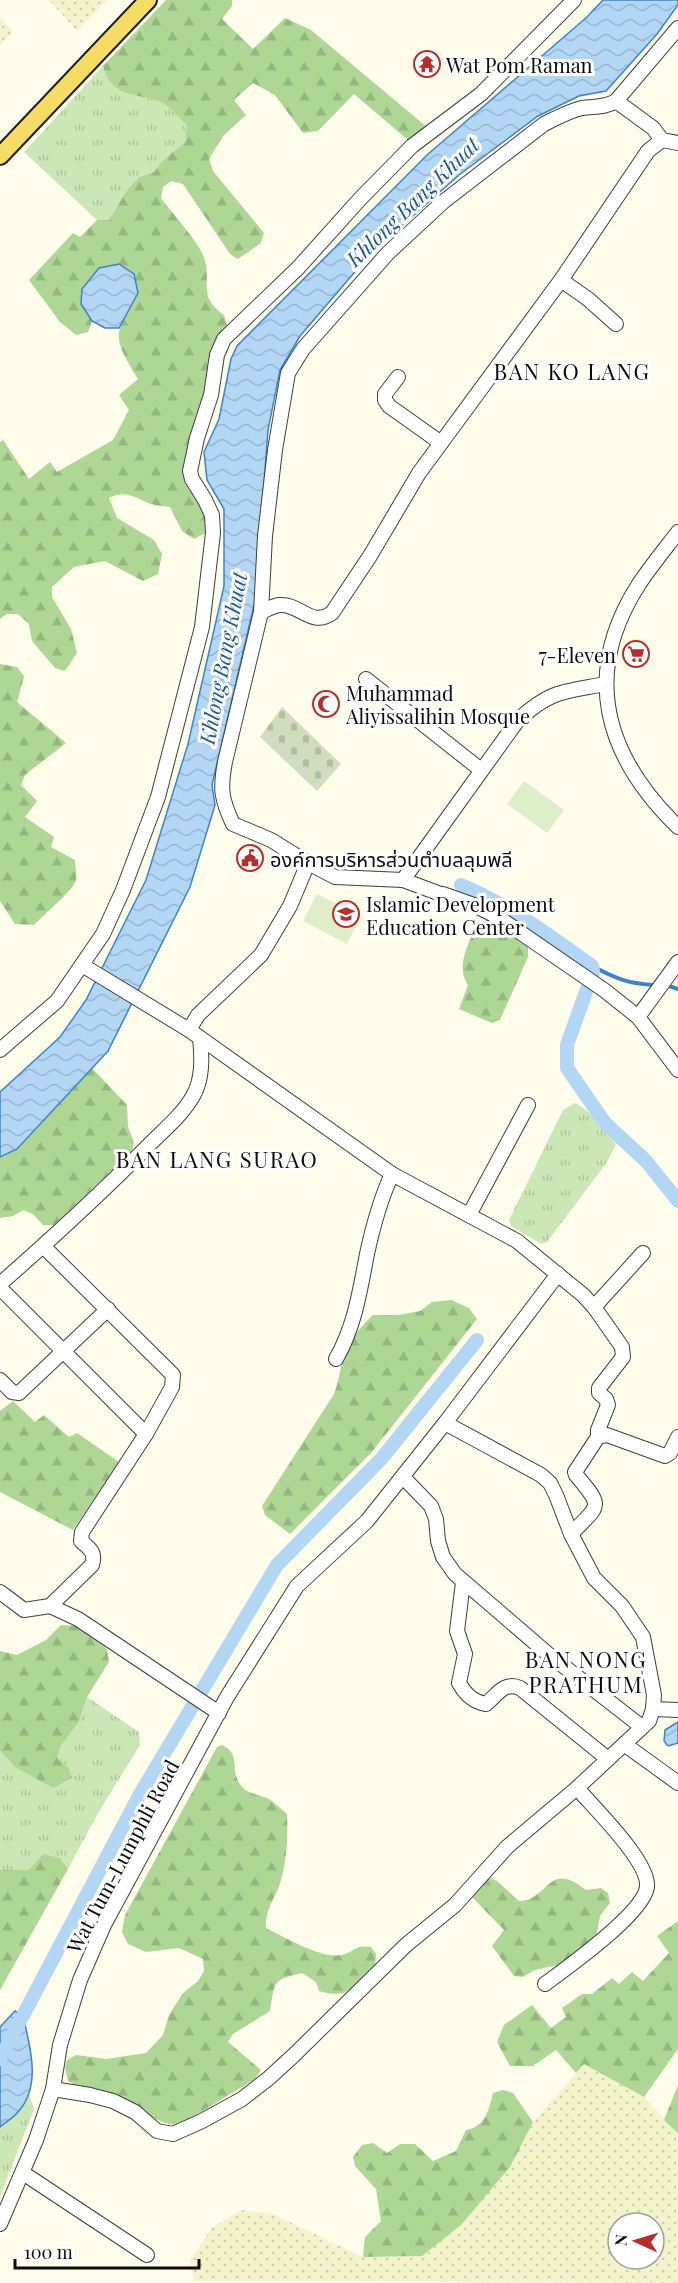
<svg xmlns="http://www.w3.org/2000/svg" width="678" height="2283" font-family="'Playfair Display','Noto Sans Thai',serif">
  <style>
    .farmland { fill: url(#farmland-dots); fill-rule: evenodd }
    .grass { fill: url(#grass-tufts) }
    .forest { fill: url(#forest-firs) }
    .cemetery { fill: url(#cemetery-stones) }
    .pitch { fill: #deeec8 }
    .water { fill: url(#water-waves); stroke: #3b85c8; stroke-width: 1.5 }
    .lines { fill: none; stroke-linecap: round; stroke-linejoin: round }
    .stream { stroke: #3b85c8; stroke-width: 4 }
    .canal { stroke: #b2d6f4; stroke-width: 14 }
    .minor-casing { stroke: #3f3f3f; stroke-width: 16 }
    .major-casing { stroke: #1d1d1d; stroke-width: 20 }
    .minor { stroke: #fff; stroke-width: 14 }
    .major { stroke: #f4dc65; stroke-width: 16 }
    .labels { text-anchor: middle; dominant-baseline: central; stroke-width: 6; stroke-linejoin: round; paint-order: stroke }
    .poi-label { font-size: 20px; fill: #0c0c0c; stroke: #fff; text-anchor: start }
    .street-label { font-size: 20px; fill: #0c0c0c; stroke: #fff }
    .water-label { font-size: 21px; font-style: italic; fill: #1a5798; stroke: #fff }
    .quarter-label { font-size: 22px; letter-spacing: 1.5px; fill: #0c0c0c; stroke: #fff }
  </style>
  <defs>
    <pattern id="farmland-dots" width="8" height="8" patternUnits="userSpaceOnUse" patternTransform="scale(1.5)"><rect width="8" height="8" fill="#f3f3cc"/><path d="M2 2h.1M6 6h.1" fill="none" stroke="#cfcfae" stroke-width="1.8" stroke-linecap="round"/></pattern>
    <pattern id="grass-tufts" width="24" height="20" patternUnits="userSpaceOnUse" patternTransform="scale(1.5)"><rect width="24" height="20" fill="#cce7b6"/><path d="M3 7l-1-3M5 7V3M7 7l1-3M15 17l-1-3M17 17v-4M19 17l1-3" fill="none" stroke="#aec59b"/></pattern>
    <pattern id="forest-firs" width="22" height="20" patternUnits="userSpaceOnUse" patternTransform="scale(1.5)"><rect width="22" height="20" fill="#aed796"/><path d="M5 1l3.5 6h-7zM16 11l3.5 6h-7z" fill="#94b780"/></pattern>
    <pattern id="cemetery-stones" width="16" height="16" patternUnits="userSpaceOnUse" patternTransform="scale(1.5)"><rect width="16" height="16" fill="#d1debe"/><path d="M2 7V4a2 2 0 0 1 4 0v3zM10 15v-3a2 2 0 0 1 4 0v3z" fill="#b2bda2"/></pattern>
    <pattern id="water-waves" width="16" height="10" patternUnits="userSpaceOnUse" patternTransform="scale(1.5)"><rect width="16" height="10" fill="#b2d6f4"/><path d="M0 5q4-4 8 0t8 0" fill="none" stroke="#98b6d0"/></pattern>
  </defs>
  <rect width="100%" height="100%" fill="#fefceb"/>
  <g class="farmland">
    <path d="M49,0H107L77,31Z"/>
    <path d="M0,17L13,32L0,46Z"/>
    <path d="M584,2064L644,2097L678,2133V2283L194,2281L190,2260L212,2228L241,2210L273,2214L363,2257L422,2256L510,2167L533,2122ZM618,2223H654V2259H618Z"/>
  </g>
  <g class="grass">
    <path d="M103,66C111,98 135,93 158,101C169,105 179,118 188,125L185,142L162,161L154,172L139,177L127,190L109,220H97L24,152Z"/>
    <path d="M575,1103C592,1111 602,1130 616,1144L607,1162L547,1242L541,1244L511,1226L509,1220L563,1110Z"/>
    <path d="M87,1697L139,1732L140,1745L98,1813L68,1869L60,1858L29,1870H0V1751L15,1767L72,1779L69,1768L57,1758L61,1746L79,1722Z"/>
    <path d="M29,2094L34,2109L0,2197V2127L19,2111Z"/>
  </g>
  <g class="forest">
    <path d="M166,0H232V6L222,19L253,49L285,18L311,30L428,128L408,140L354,94L318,131L303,133L275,95L253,83L234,100L246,115L223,136L209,159L213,171L264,233L261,243L238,259L230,254L183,184L171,181L163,187L161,198C172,213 195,238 202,253C215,280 194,294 224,315L227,326L218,336L204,395L185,459V474L206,516V533L194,539L182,531L170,507C164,506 157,506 151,504C136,498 125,489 109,498L117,518L154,540L162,554L158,574L143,581L105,561L74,567L52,587V597L71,629L77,653L65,671L55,668L32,641L29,624L18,614H7L0,619V442L3,440L29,479L50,462L57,472L113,440L129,410L119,395L138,379C111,335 114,336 138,293L99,268C80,292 74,293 92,321L88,332L76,335L60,322L29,280L73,233L80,237L97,220H109L127,190L139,177L154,172L162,161L185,142L187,125C179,118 169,105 158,101C135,93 111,98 103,66Z"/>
    <path d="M0,664L17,667L24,676L17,702L66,743L25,775L21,785L37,801L25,817L54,837L51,847L75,860C75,866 77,874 76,880C73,891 43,915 34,925L15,924L0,901Z"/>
    <path d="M487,920L528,945V957L500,1020L492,1023L459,1009L468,985C455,966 469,944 476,925Z"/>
    <path d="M92,1068L127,1105L128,1127L134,1142L132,1151L54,1225H43L33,1214L23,1210L13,1216L0,1218V1157L17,1149Z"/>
    <path d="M451,1300L469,1308L477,1319L371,1453L290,1534L265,1515L262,1506L334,1394C338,1383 340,1373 342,1362C346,1344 360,1327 373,1315H398L420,1311L432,1302Z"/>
    <path d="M13,1401L35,1422L44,1415L69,1437L77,1433L119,1462L73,1530L0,1492V1411Z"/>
    <path d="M61,1625L78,1626L107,1649L109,1662L87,1697L79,1722L61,1746L57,1758L69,1768L72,1778L53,1788L15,1767L0,1751V1651L17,1655L46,1640Z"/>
    <path d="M222,1745C243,1755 227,1770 243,1788C249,1794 261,1795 269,1799C275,1803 281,1809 287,1814C288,1835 287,1859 281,1880C277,1896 264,1910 266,1928C284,1937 321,1959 341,1955C354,1953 354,1944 371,1947L376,1954L375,1968C356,1986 347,2000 319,1991L316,1982L302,1973C272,1980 275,1981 270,2011L233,2034L228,2042L261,2070L255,2079L180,2125C155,2126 140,2104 117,2096C102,2090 82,2091 68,2081L65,2068L67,2060L76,2055L106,2059L146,2053L163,2035L169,2015L183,1993L198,1981L204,1971L203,1959L179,1948L146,1952L128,1944L122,1932L125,1915L217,1747Z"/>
    <path d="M43,1854L60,1858L68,1869L0,1990V1870H29Z"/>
    <path d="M487,1877L497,1881L519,1901C550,1900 547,1859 586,1890L601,1888L608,1893L610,1903L600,1916L596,1937L583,1950L558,1965L535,1970L523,1977L514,1976L492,1946L504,1930L471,1896Z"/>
    <path d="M678,1921V2049L644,2097L584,2064L576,2073L556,2050L533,2066H510L497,2042L504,2025L532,2005L551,2028L566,2017L562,2008L582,1994H592L612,1978L619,1984L632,1972L643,1981L669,1953L657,1936Z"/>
    <path d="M678,2085V2133L664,2120Z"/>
    <path d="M503,2090L513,2093L533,2122L510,2167L461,2225L422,2256L363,2257L365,2237L381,2221L376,2189L355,2166L353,2157L362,2145L373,2143L387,2153L400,2144H415L433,2161L456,2151L466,2130C485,2127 489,2110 493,2093Z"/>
  </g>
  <path class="cemetery" d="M282,707L341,764L317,791L260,737Z"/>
  <g class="pitch">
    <path d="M524,781L564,810L547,833L507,804Z"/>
    <path d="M317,894L361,916L347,944L303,921Z"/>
  </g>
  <g class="water">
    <path d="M603,0H678V5L657,34L606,91L579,96L538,116L459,175L371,253L300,336L280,370L268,430L255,601L212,785L215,805L190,887L108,1051L17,1149L0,1157V1092L60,1037L86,1000L146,880L188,744L224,586V509L207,480L204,452L219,419L231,359L237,346L427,155L587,17Z"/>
    <path d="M119,264L134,274L138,293L119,328H105L92,321L81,304L82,289L99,268Z"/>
    <path d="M678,1722V1743L668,1746L664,1741L665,1730Z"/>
    <path d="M15,2011L23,2016C30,2046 42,2086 18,2112C13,2118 6,2122 0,2127V2027Z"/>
  </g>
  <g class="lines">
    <g class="stream">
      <path d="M592,966C615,978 628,984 655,985"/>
      <path d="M669,986L678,989"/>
    </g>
    <g class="canal">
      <path d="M461,885C509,905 550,936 592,966L593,972L567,1045V1068L605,1123L646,1161L678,1201"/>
      <path d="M0,2059L140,1794L277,1565L382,1458L477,1340"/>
    </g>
    <defs>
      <g id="minor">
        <path d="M616,101L653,128L662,140"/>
        <path d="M561,280L588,299L616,324"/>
        <path d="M398,377L385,394V400L389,406L441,443"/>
        <path d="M678,532C665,549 651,566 639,584C581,674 605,756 678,827"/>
        <path d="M261,612C266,610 273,606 279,605C300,603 311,628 332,613L370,556L419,473L561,280L648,151L662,140L678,143"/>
        <path d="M366,679L481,770"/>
        <path d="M403,880L518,720C551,690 563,692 606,684"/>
        <path d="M438,893L403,880L335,877L308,863L271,840L233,824C221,799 220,788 225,762L261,612L265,536L275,450L288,373L303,349L388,253L443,202L544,124C556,118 569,111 582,108C594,106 605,108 616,101L678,28"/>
        <path d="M443,894L474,905L498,917L604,990L638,1017L678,1070"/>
        <path d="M82,965L189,1030L198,1015L261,955L290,906L308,863"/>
        <path d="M638,1017L678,962"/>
        <path d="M189,1030L392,1174L517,1241L583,1295L594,1307L643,1253"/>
        <path d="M0,1050L57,1001L103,934L123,890L158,797L202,627L213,533L212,515L205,500L192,479L190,471L197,438L211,395L217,355L224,339L298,268L360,199L412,146L481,94L574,0"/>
        <path d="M469,1215L528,1105"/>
        <path d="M0,1284C49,1241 98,1196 144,1150C160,1133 182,1116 193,1096C203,1079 202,1057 200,1038"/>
        <path d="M0,1288L146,1434"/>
        <path d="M594,1307L622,1347L623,1357L599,1388V1393L606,1399L608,1405L598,1430V1437"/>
        <path d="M336,1359C355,1326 360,1290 367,1254C373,1226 380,1200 392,1174"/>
        <path d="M0,1380L12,1392L19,1393L108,1309"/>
        <path d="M403,1477L431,1506L436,1519L438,1541L443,1557L455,1574L548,1654L642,1727"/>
        <path d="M571,1534C600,1504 604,1508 576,1475L575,1472L598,1437L607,1435L665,1456L670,1453L678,1437"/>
        <path d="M463,1582L457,1631L465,1654L459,1683C465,1694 473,1702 486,1704C497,1695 504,1681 520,1688L608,1759"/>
        <path d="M0,1592L24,1610L50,1606L92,1565C96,1552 90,1549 81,1541L82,1532L146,1434L172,1387L173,1375L43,1246"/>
        <path d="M50,1606L78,1619L219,1713"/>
        <path d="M653,1709L678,1710"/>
        <path d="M624,1744L678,1783"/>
        <path d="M545,1984C568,1967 643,1914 647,1887C650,1862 593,1807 577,1788"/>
        <path d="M53,2089L90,2095L113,2101L135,2112L157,2131L173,2134L202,2121L242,2099L269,2078L293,2056L406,1945L455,1905L507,1847L577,1788L649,1721L653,1709L654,1695L643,1637L622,1606L594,1578L571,1534L556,1495L550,1483L541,1475L445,1423"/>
        <path d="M23,2173L147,2255"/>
        <path d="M0,2224L36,2140L53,2089L60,2045L80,1980L104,1925L227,1697L297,1586L367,1521L445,1423L558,1274"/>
      </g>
      <path id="major" d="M0,156L148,0"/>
    </defs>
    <use href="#minor" class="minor-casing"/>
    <use href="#major" class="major-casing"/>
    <use href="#minor" class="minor"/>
    <use href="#major" class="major"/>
  </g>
  <defs>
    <symbol id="temple-ring" viewBox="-11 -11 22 22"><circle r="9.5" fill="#fff" stroke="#b62d29" stroke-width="1.5"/><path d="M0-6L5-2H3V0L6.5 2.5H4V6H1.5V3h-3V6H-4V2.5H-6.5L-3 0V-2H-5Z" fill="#b62d29"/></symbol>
    <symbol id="supermarket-ring" viewBox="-11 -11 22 22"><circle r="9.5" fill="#fff" stroke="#b62d29" stroke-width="1.5"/><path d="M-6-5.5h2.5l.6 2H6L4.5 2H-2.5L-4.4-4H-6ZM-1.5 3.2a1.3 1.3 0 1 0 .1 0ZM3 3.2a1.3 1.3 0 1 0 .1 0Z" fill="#b62d29"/></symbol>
    <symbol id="mosque-ring" viewBox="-11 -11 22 22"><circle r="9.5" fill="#fff" stroke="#b62d29" stroke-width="1.5"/><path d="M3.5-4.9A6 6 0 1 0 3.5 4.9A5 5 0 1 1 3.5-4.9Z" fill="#b62d29"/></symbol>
    <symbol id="civic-ring" viewBox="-11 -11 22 22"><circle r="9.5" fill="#fff" stroke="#b62d29" stroke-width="1.5"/><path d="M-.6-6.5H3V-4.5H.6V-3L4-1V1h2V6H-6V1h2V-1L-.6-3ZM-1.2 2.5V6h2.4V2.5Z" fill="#b62d29"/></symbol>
    <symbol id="school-ring" viewBox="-11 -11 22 22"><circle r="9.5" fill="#fff" stroke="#b62d29" stroke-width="1.5"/><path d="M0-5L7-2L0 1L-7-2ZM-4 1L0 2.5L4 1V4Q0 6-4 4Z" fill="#b62d29"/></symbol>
  </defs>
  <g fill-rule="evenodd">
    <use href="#temple-ring" x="412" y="49" width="30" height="30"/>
    <use href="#supermarket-ring" x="621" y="639" width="30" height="30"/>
    <use href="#mosque-ring" x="311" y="689" width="30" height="30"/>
    <use href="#civic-ring" x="235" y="843" width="30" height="30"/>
    <use href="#school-ring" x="331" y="899" width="30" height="30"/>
  </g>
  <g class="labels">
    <g class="poi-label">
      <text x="446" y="64">Wat Pom Raman</text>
      <text x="616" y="654" text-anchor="end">7-Eleven</text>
      <text x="346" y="692">Muhammad<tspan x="346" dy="23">Aliyissalihin Mosque</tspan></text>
      <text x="270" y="858">องค์การบริหารส่วนตำบลลุมพลี</text>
      <text x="366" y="903">Islamic Development<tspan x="366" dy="23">Education Center</tspan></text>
    </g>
    <g class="street-label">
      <text transform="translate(122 1856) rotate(-62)">Wat Tum-Lumphli Road</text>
    </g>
    <g class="water-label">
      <text transform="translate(412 201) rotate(-44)">Khlong Bang Khuat</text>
      <text transform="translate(222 658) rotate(-79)">Khlong Bang Khuat</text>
    </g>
    <g class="quarter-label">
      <text x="572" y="371">BAN KO LANG</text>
      <text x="217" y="1159">BAN LANG SURAO</text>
      <text x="586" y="1659">BAN NONG<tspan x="586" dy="25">PRATHUM</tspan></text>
    </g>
  </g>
  <g transform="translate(636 2241) rotate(274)"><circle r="28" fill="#ffffff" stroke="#9e9e9e" stroke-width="1.5"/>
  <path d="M0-4.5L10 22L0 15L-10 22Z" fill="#b62d29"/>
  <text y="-9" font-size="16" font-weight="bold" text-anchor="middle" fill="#0c0c0c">N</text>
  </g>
  <path d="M15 2259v9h184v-9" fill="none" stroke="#0c0c0c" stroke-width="3"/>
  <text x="24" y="2259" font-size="18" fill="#0c0c0c" stroke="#ffffff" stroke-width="4.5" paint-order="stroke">100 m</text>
</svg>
